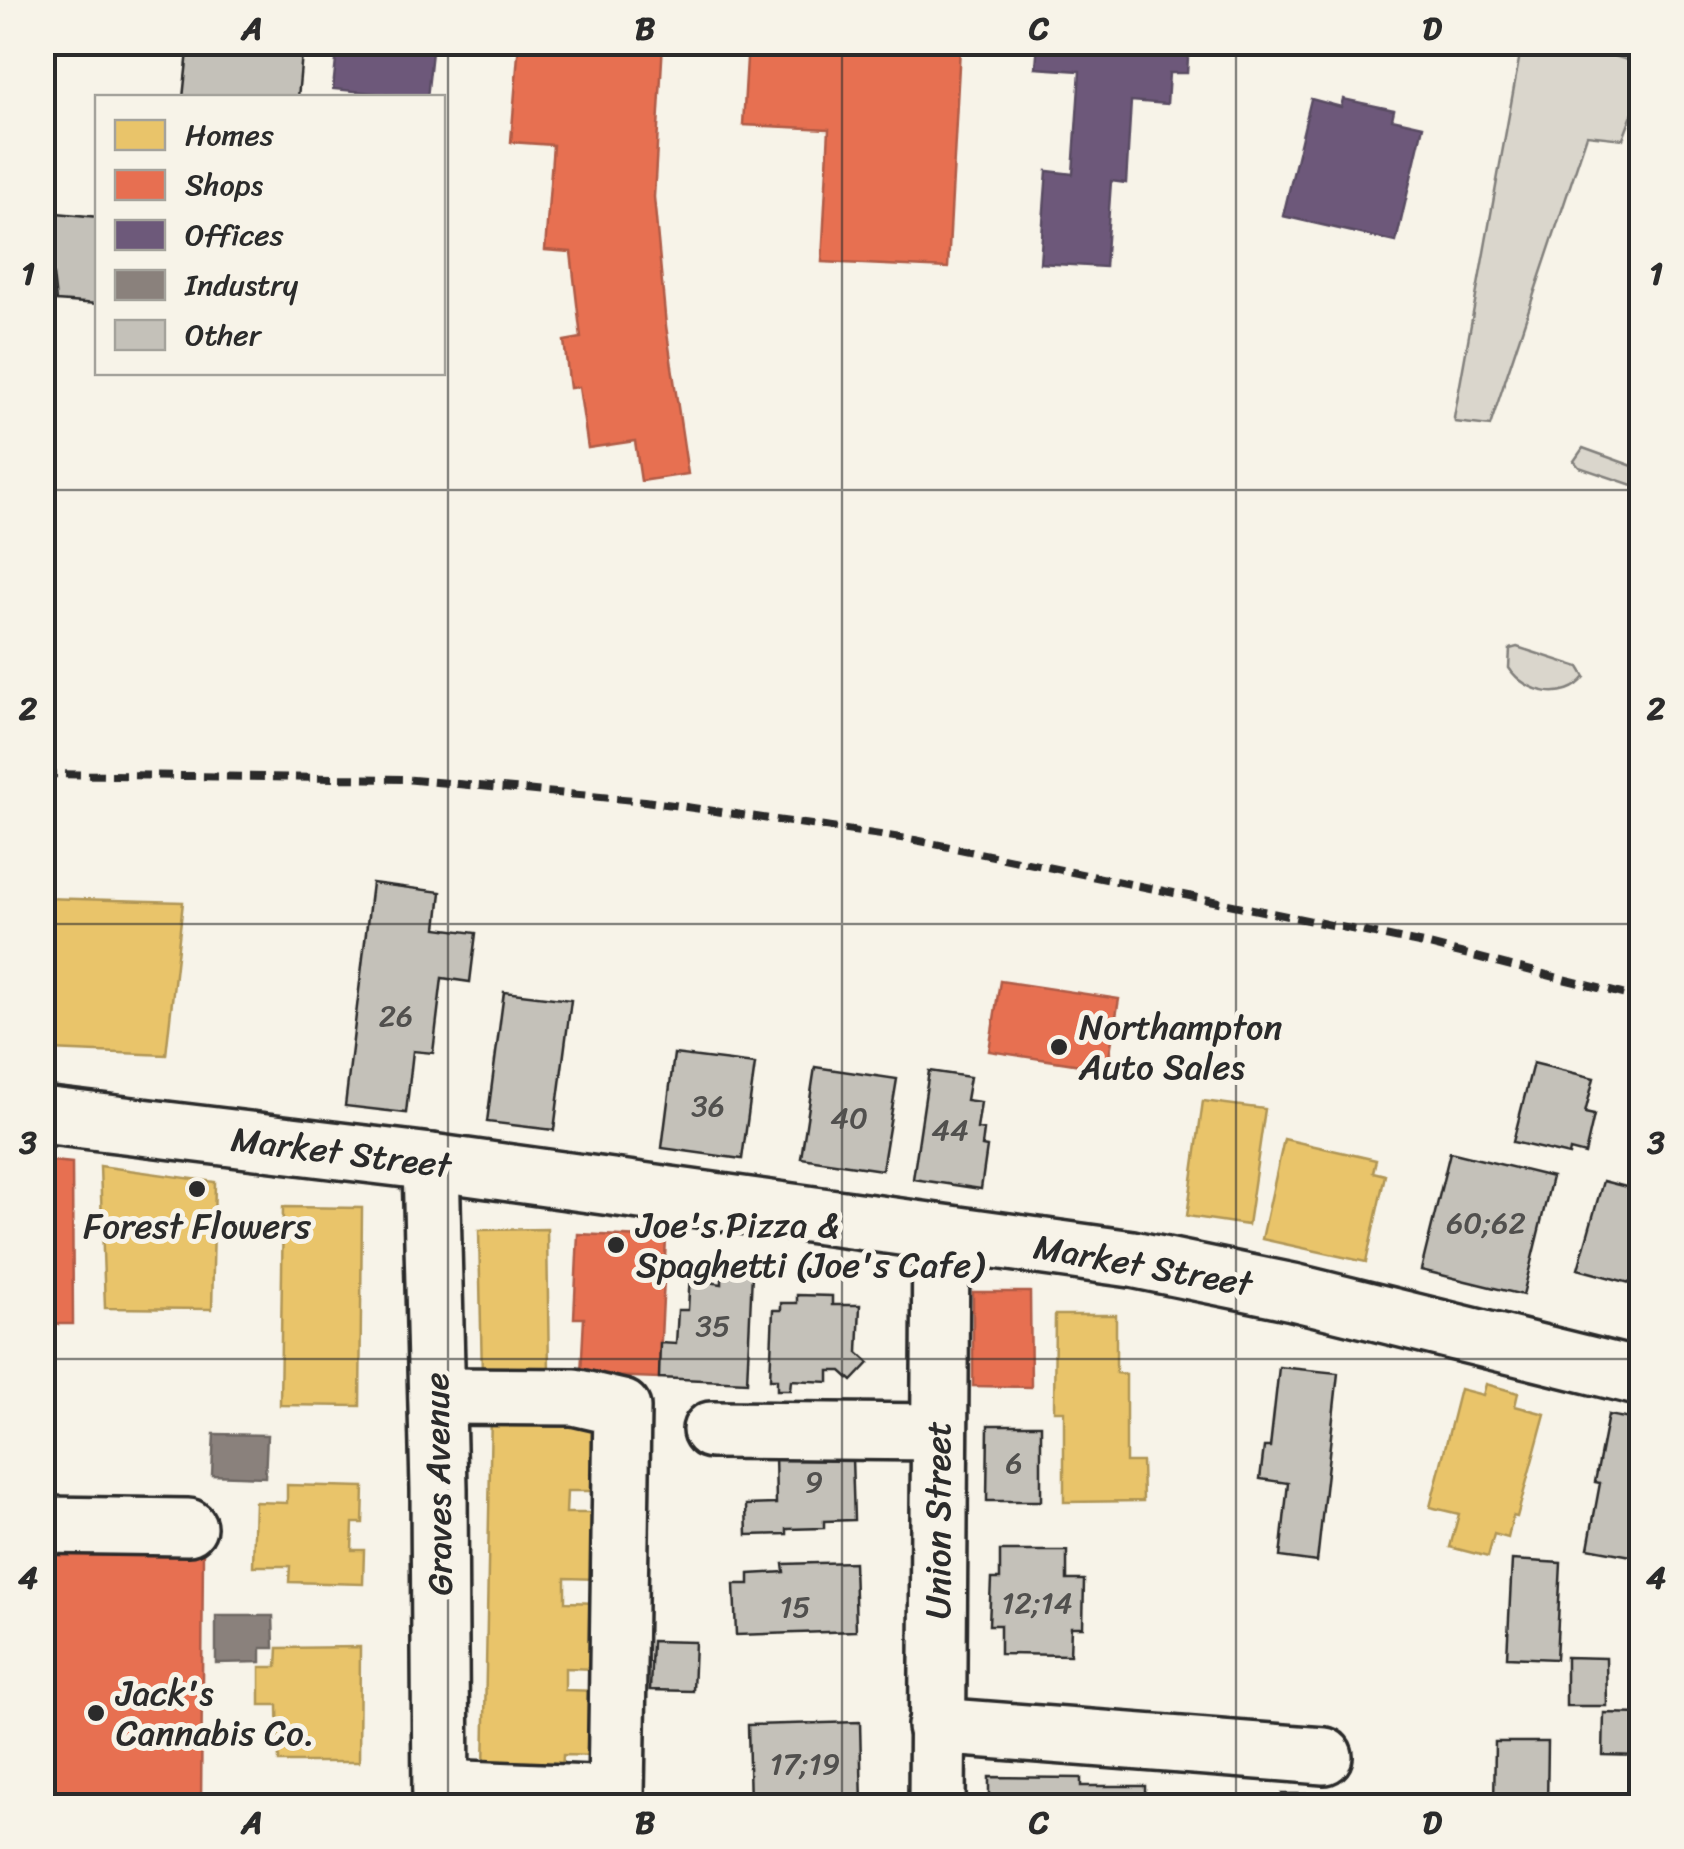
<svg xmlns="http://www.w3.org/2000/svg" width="1684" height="1849" font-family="Sriracha,sans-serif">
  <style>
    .green { fill: #dad6cc; stroke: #82807c; stroke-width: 2.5 }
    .homes { fill: #e9c46a; stroke: #b09657; stroke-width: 2.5 }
    .shops { fill: #e76f51; stroke: #af5b46; stroke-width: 2.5 }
    .offices { fill: #6d597a; stroke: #594b62; stroke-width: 2.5 }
    .industry { fill: #8a817c; stroke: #6e6764; stroke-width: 2.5 }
    .building { fill: #c4c1b9; stroke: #2b2b2b; stroke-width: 2.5 }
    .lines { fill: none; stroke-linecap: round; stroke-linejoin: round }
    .minor-casing { stroke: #2b2b2b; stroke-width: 62 }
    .minor { stroke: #f7f3e8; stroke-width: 55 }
    .rail { stroke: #2b2b2b; stroke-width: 8; stroke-dasharray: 15 8; stroke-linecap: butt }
    .grid { fill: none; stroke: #2b2b2b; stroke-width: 2.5; stroke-opacity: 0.55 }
    .poi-dot { fill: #2b2b2b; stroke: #f7f3e8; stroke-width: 4 }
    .labels { text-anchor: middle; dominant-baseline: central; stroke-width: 10; stroke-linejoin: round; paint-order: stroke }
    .number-label { font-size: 30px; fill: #51504e }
    .poi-label { font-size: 35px; fill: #2b2b2b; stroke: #f7f3e8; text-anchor: start }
    .street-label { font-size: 35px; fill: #2b2b2b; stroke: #f7f3e8 }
    .neatline { fill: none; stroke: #2b2b2b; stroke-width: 4 }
    .grid-label { font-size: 32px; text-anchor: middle; font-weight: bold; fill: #2b2b2b }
  </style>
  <rect width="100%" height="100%" fill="#f7f3e8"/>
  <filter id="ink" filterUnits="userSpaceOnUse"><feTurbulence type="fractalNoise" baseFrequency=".01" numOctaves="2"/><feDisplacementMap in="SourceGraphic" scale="20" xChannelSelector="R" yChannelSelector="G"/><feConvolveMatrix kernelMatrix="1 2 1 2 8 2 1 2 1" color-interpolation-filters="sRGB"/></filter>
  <g filter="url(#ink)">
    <g class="green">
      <path d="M1522,43H1571L1641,64V91L1623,139L1587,135L1490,426L1455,422L1454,418Z"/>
      <path d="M1583,448L1641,469V488L1579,467L1574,461Z"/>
      <path d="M1517,647L1579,667L1585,677C1566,702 1526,694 1509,668L1510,649Z"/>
    </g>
    <g class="homes">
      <path d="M42,898L183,902L166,1055L52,1050V1023H42Z"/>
      <path d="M1203,1101L1265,1109L1248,1225L1187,1216Z"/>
      <path d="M1284,1139L1376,1160L1373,1172L1385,1175L1366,1262L1262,1239Z"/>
      <path d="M100,1166L215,1182L212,1309L105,1308Z"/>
      <path d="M283,1207L362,1208L360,1406L280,1405Z"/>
      <path d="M547,1229L549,1374L482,1376L479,1230Z"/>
      <path d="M1055,1315H1116V1373L1126,1374V1462H1142L1143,1501L1064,1502V1411H1054Z"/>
      <path d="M1486,1384L1518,1393L1515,1406L1545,1414L1517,1517L1513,1516L1508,1538L1494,1534L1488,1557L1450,1547L1459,1514L1430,1507L1460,1389L1483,1395Z"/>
      <path d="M491,1413L604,1423L603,1491H567L566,1513H601L600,1579L565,1578V1602L600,1603L599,1669L565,1668V1690L599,1691L598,1756L563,1755L562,1772L484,1771Z"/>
      <path d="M287,1485L364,1487L363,1523H353L352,1550H364L363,1584L289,1582L290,1566H253L255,1502L287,1503Z"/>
      <path d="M360,1647L359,1762H279L278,1705H260V1667H277L278,1648Z"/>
    </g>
    <g class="shops">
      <path d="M519,42H663L654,197L666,326L688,474L641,481L635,441L588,448L579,387L570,388L564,341L581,338L571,252L545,250L553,145L511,142Z"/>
      <path d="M748,42H983V48L960,47L948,268L822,262L829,129L743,125Z"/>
      <path d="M1000,981L1119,999L1107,1069L989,1051Z"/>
      <path d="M42,1160L72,1163L73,1324H42Z"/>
      <path d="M578,1234L666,1238L659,1378L581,1375L584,1318H574Z"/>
      <path d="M973,1292H1030L1031,1387L973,1386Z"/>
      <path d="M42,1550L203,1552L201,1806H44Z"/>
    </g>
    <g class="offices">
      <path d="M338,42H433L427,98L333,89Z"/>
      <path d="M1038,42H1189L1187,73H1169L1167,104L1131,101L1126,183L1111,181L1105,267L1040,263L1047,171L1073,174L1080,71L1036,68Z"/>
      <path d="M1311,99L1341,107L1343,99L1394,110L1392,119L1423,126L1396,242L1283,216Z"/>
    </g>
    <g class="industry">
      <path d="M214,1434L267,1435L265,1477L212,1475Z"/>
      <path d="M216,1616H273L274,1648H261V1662L216,1663Z"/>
    </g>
    <g class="building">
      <path d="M189,42H303L298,98H183Z"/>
      <path d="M46,212L98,217V304L56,301Z"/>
      <path d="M372,883L441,892L437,928L476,933L470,982L442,978L433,1053L413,1051L406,1113L345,1106Z"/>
      <path d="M504,992L571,1000L554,1130L487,1122Z"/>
      <path d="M674,1054L755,1064L742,1159L662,1148Z"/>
      <path d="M1533,1063L1594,1078L1585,1113L1594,1115L1585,1154L1570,1150L1569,1155L1513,1142Z"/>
      <path d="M815,1067L897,1079L882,1170L801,1158Z"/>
      <path d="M929,1071L970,1077L966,1100L981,1102L977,1129L984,1130L982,1146L987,1147L981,1189L913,1179Z"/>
      <path d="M1450,1152L1552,1177L1523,1295L1421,1270Z"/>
      <path d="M1603,1181L1642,1191V1267L1637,1285L1578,1269Z"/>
      <path d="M722,1272L752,1273L747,1382L659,1378L660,1343L676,1344L678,1310H688L690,1273L708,1275V1282L722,1284Z"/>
      <path d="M797,1295L832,1296V1305H860L858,1353L869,1363L852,1381L841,1371H829V1382L791,1380L790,1390H777V1379H770L773,1310H781V1303H797Z"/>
      <path d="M1279,1367L1338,1373L1317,1562L1280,1557L1288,1483L1260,1479L1264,1447H1270Z"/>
      <path d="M1608,1415L1642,1421V1558L1588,1548L1600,1483L1595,1482Z"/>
      <path d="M988,1425H1041V1501H987Z"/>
      <path d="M815,1451V1459L852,1458L854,1520L824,1521V1528L787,1529V1534L747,1535L746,1505L776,1504L775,1452Z"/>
      <path d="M1000,1551H1067V1580H1084L1083,1627H1071L1070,1655L1000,1654V1625H989L991,1579H1000Z"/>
      <path d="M1512,1560L1561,1563L1556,1659L1507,1657Z"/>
      <path d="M854,1562L856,1631L736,1635L734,1584H749V1574L784,1572L783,1564Z"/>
      <path d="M652,1641L695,1642L693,1691L650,1690Z"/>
      <path d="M1566,1657L1606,1658L1607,1706H1566Z"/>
      <path d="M1604,1713L1642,1714V1756L1603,1755Z"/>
      <path d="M860,1722L862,1806L750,1804L748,1725Z"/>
      <path d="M1495,1742H1548L1547,1806H1494Z"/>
      <path d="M989,1777L1081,1778V1786H1145V1806H999V1799H989Z"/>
      <rect x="1282" y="1794" width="82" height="12"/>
    </g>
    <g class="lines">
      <defs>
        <g id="minor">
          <path d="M42,1115L431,1162L1132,1259L1293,1292L1642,1378"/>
          <path d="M431,1162L439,1489L441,1806"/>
          <path d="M437,1396L574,1397L622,1408L616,1795L441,1788"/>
          <path d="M711,1430L939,1432"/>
          <path d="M42,1525L188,1527"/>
          <path d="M936,1726L1324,1756"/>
          <path d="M937,1806L941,1234"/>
        </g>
      </defs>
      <use href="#minor" class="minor-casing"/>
      <use href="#minor" class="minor"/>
      <path class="rail" d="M42,774L403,779L645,801L915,840L1429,945L1642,999"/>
    </g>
  </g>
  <path class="grid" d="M448,42V1806M842,42V1806M1236,42V1806M42,490H1642M42,924H1642M42,1359H1642"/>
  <g class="poi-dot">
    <circle cx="1059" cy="1047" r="10"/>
    <circle cx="197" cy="1189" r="10"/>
    <circle cx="616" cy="1245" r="10"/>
    <circle cx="96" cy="1713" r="10"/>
  </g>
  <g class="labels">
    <g class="number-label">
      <text x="396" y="1016">26</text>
      <text x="708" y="1106">36</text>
      <text x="849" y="1118">40</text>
      <text x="950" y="1130">44</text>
      <text x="1486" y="1223">60;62</text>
      <text x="713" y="1326">35</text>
      <text x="1014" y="1463">6</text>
      <text x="814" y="1482">9</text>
      <text x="1037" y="1603">12;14</text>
      <text x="795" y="1607">15</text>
      <text x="805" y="1764">17;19</text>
    </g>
    <g class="poi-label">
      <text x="1079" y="1027">Northampton<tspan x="1079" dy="40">Auto Sales</tspan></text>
      <text x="636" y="1225">Joe's Pizza &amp;<tspan x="636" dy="40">Spaghetti (Joe's Cafe)</tspan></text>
      <text x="197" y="1226" text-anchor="middle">Forest Flowers</text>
      <text x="116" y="1693">Jack's<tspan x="116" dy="40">Cannabis Co.</tspan></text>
    </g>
    <g class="street-label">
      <text transform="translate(341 1152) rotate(7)">Market Street</text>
      <text transform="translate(1143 1265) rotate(10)">Market Street</text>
      <text transform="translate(438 1484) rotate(-91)">Graves Avenue</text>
      <text transform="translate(938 1520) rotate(-90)">Union Street</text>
    </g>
  </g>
  <rect width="1684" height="1849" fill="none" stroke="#f7f3e8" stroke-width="110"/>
  <rect x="95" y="95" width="350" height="280" fill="#f7f3e8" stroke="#a5a39c" stroke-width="2.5"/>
  <rect x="115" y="120" width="50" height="30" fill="#e9c46a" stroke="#a5a39c" stroke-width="2.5"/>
  <text x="185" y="145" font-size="30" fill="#2b2b2b">Homes</text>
  <rect x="115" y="170" width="50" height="30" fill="#e76f51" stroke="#a5a39c" stroke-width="2.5"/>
  <text x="185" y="195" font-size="30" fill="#2b2b2b">Shops</text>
  <rect x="115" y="220" width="50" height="30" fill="#6d597a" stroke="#a5a39c" stroke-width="2.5"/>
  <text x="185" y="245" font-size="30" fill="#2b2b2b">Offices</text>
  <rect x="115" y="270" width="50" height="30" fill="#8a817c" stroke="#a5a39c" stroke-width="2.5"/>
  <text x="185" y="295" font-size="30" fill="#2b2b2b">Industry</text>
  <rect x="115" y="320" width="50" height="30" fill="#c4c1b9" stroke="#a5a39c" stroke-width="2.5"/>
  <text x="185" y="345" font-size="30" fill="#2b2b2b">Other</text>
  <rect x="55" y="55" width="1574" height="1739" class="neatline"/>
  <g class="grid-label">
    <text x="252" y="39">A</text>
    <text x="645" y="39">B</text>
    <text x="1039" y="39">C</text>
    <text x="1432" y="39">D</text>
    <text x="28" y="284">1</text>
    <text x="1656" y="284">1</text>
    <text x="28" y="719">2</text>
    <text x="1656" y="719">2</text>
    <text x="28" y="1153">3</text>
    <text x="1656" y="1153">3</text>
    <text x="28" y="1588">4</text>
    <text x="1656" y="1588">4</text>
    <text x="252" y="1833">A</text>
    <text x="645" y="1833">B</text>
    <text x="1039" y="1833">C</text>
    <text x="1432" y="1833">D</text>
  </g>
</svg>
